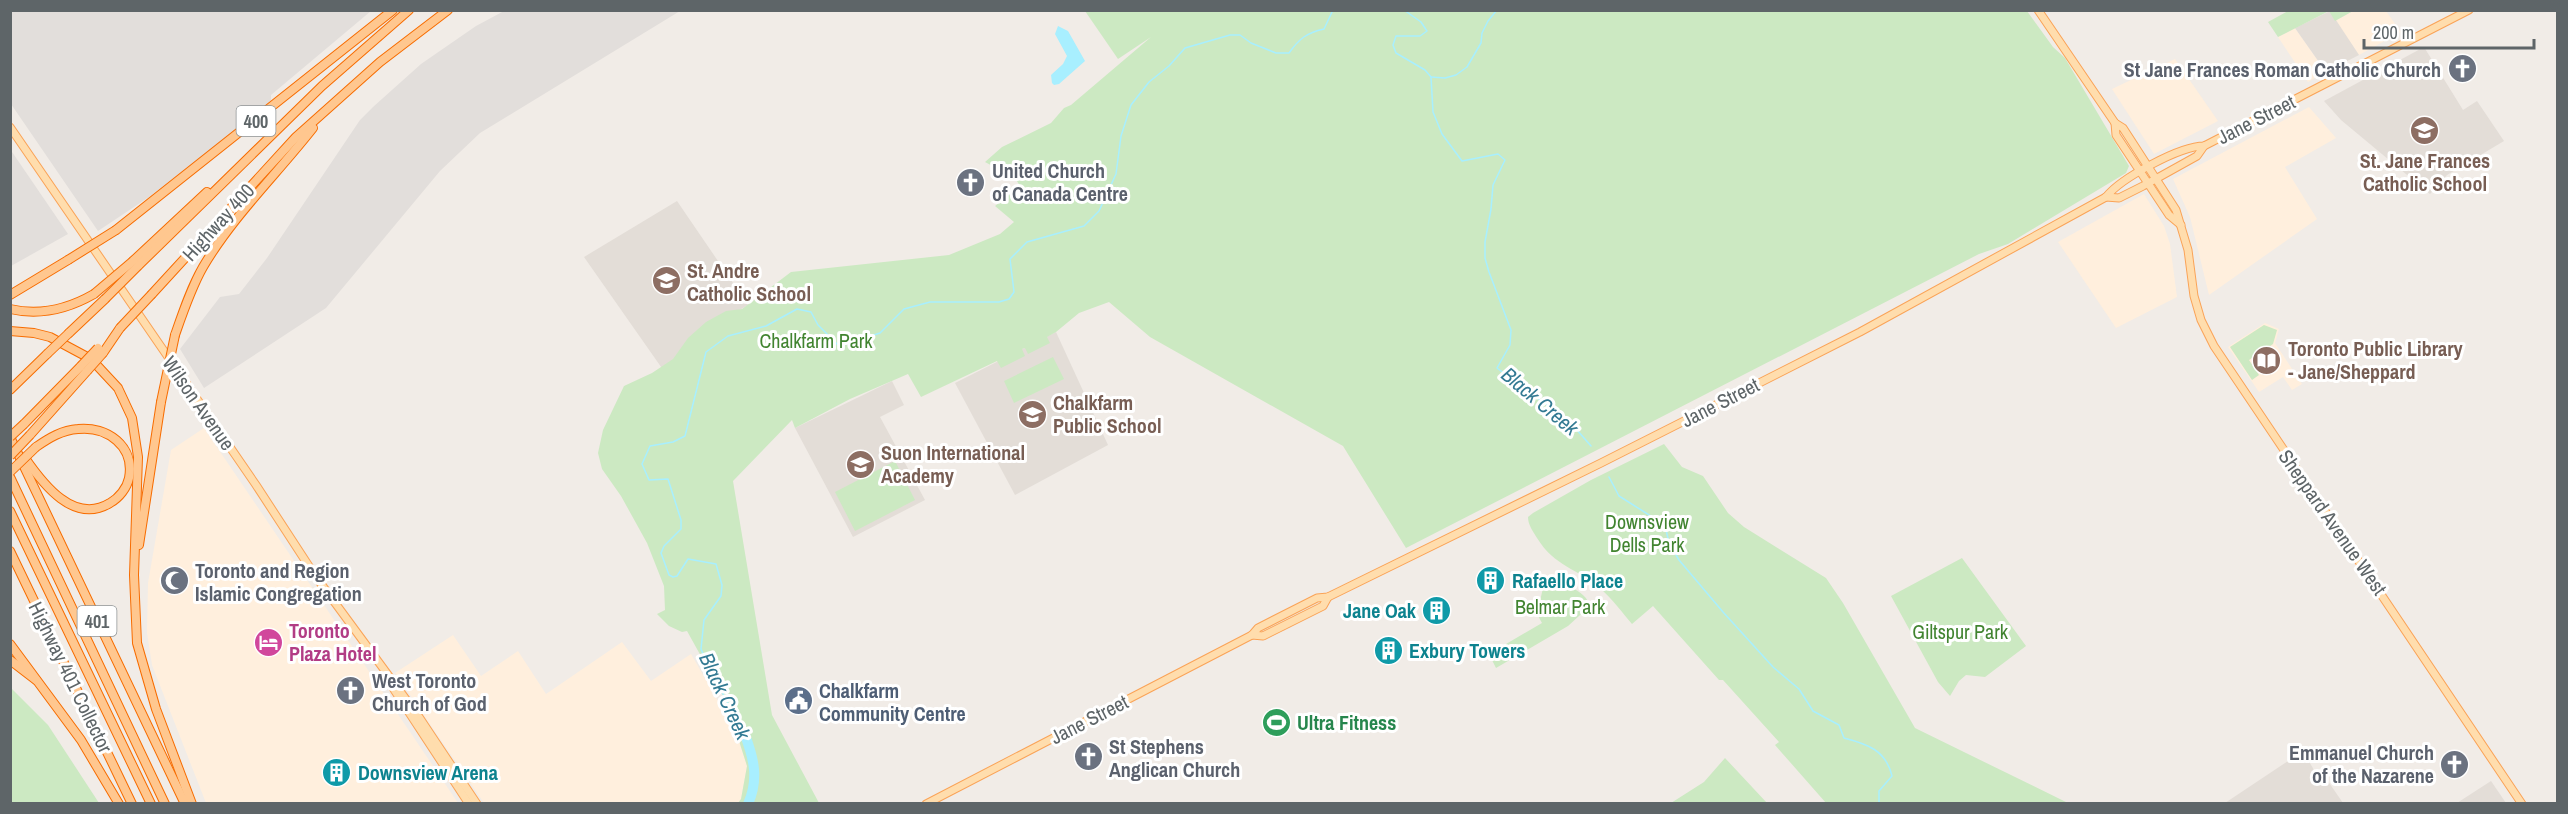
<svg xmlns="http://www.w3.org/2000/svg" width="2568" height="814" font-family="'Archivo Narrow',sans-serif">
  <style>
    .commercial { fill: #ffefdd }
    .industrial { fill: #e2dedb }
    .education { fill: #e3ddd7 }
    .green { fill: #cce9c2 }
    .water { fill: #a8efff }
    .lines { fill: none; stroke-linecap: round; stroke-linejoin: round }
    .stream { stroke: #a8efff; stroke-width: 1.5 }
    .river { stroke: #a8efff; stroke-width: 10 }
    .major-casing { stroke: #faa357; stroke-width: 9 }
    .highway-casing { stroke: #f76c00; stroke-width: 10 }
    .major { stroke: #ffddad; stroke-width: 7 }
    .highway { stroke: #ffc78f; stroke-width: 8 }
    .highway-bridge-casing { stroke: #f76c00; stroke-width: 10; stroke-linecap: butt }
    .highway-bridge { stroke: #ffc78f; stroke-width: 8 }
    .labels { text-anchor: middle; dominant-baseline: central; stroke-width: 6; stroke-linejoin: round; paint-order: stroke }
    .shield { fill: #fff; stroke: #8e9395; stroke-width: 1.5 }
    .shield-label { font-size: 18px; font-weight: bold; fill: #5e6568 }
    .worship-label { font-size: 20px; font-weight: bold; fill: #5b616d; stroke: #fff; text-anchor: start }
    .street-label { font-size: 20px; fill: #5e6568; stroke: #fff }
    .education-label { font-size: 20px; font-weight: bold; fill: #785e54; stroke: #fff; text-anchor: start }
    .park-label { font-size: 20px; fill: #418430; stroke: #fff }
    .culture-label { font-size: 20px; font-weight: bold; fill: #0d838f; stroke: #fff; text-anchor: start }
    .hotel-label { font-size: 20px; font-weight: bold; fill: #b23c85; stroke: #fff; text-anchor: start }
    .service-label { font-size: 20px; font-weight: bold; fill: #4e5e75; stroke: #fff; text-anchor: start }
    .leisure-label { font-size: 20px; font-weight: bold; fill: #27864d; stroke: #fff; text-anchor: start }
    .water-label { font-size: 21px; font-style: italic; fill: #337a93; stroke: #fff }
  </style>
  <rect width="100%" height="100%" fill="#f1ece7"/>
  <g class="commercial">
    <path d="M2353,11H2386L2401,32L2359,55L2335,21Z"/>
    <path d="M2295,28L2326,72L2308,82L2278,37Z"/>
    <path d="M2175,59L2218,121L2154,154L2112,89Z"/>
    <path d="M2309,107L2336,138L2285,167L2317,219L2209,295L2190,217L2173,179Z"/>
    <path d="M2144,194L2164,226L2170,244L2177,297L2116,328L2058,242Z"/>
    <path d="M2265,323L2279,329L2275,343L2302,384L2292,390L2283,377L2259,392L2228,347Z"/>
    <path d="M204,428L427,757L458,803H206L152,665L147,633L148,583L171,450Z"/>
    <path d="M453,635L481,676L518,651L546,694L622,642L651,681L691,654L736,732L747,766L741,799L738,804L484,803L395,673Z"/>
  </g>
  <g class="industrial">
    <path d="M10,11H371L271,95V102L149,197L98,231L11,104Z"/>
    <path d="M504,11H680L480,133L440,171L326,308L204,388L180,349L220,297L239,294L267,258L360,120L373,107L421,64L476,26Z"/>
    <path d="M10,149L68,234L11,266H10Z"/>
  </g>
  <g class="education">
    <path d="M2330,11L2359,55L2326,72L2295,28Z"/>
    <path d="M2424,47L2463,110L2477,101L2504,141L2447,175L2430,194L2341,120L2324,101Z"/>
    <path d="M677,201L748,305L700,333L666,374L584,257Z"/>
    <path d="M1056,332L1108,445L1015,495L955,383Z"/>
    <path d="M892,381L904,405L880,417L925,500L853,537L795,428Z"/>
    <path d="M2303,751L2318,777L2323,774L2343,803H2225Z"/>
    <path d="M2491,781L2506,803H2457Z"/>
  </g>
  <g class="green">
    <path d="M1197,10L2027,11L2053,47L2065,58L2129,166L2126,173L2008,244L1979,254L1406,548L1343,446L1150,337L1109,302L1079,313L1056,332L1047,337L1050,343L1028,354L1025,348L1022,349L1025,356L1001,368L997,361L921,397L908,374L850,399L795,428L792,420L733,481L772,715L819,803H738L741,799L747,766L727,703L687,631L682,632L669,626L657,614L665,610L664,586L647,543L621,496L602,469L598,453L603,430L624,386L652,373L673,359L688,338L706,322L726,311L742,309L791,272L949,255L1000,234L1014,222L995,206L1020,186L1015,178L985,162L1002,147L1051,123L1064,108L1071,105L1151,37L1118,59L1085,11Z"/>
    <path d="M2288,11V10L2353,11L2335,21L2329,11L2278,37L2268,22Z"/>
    <path d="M2264,325L2277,330L2273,344L2249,360L2259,375L2252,380L2230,347Z"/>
    <path d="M1053,357L1064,379L1014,403L1004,381Z"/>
    <path d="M1664,444L1682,467L1703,476L1728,513L1744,527L1826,578L1843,603L1915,728L2068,803H1826L1775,745L1779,742L1723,680H1719L1653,606L1632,624C1622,612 1612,599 1601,589C1577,568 1555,567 1537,538C1533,531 1528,525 1528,517L1533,513L1591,480Z"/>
    <path d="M895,461L915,500L855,531L835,492Z"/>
    <path d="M1962,558L2026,646L1985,677L1966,675L1959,681L1950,696L1938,682L1891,596Z"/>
    <path d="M1546,575C1559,584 1586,589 1590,606L1568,626L1496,668L1489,654L1542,623L1537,614Z"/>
    <path d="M10,687L48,725L99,803H11Z"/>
    <path d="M1725,758L1767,803H1671L1704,782Z"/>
  </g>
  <path class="water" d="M1058,26L1068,31L1085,61L1059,84L1054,85L1052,83L1051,75L1063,64L1067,56L1055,34Z"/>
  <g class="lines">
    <g class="stream">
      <path d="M1404,10L1421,22L1427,31L1420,36H1396L1393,45L1396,53L1425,70L1431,77L1433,112L1442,134L1462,161L1498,154L1505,160L1493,185L1491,209L1485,242V258L1489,272L1511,330L1510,345L1497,368L1570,422L1591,446"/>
      <path d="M1431,77L1445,78L1456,75L1467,67L1481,43L1482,33L1488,21L1497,10"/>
      <path d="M1609,477L1619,496L1665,525L1669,543L1679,560L1723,612L1773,667L1799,689L1813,711L1839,725L1844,738C1867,744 1886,750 1892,776L1879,791V804"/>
      <path d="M745,735L709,668L701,649L704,620L721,596L722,585L716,564L688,559L677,576L673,577L669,575L661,553L664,546L681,529V520L668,479L649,480L642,464L650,446L673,442L685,436L706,352L728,336L766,326L797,309L811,312L818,325L839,346L880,333L904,309L930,302H999L1009,299L1014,292L1010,259L1027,242L1084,226L1099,211L1116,174L1121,136L1131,105L1149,82L1169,66L1185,48L1230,35H1240L1251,43L1276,53H1289C1299,39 1306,33 1324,29L1333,10"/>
    </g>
    <path class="river" d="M745,735C754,759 759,779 748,804"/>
    <defs>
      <g id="major">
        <path d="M2038,10L2115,123L2123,128L2176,210L2188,250L2194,296L2201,320L2214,346L2522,804"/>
        <path d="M2115,123L2116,135L2169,215L2181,225"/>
        <path d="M10,127L256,485L316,577L419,717L477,804"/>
        <path d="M2106,197L2119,198L2143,186L2197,156L2204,146"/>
        <path d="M1252,635L1263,636L1323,606L1328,597"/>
        <path d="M393,688L469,804"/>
        <path d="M926,804L1252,635L1258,628L1317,598L1328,597L1601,463L1860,332L2106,197C2121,178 2180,146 2204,146L2469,10"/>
      </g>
      <g id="highway">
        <path d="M116,230L393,10"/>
        <path d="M133,261L207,192"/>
        <path d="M138,266L322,86L409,10"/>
        <path d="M152,294L296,137L380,62L448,10"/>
        <path d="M10,295L68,260"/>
        <path d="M10,309C40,316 68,309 94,294"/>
        <path d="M10,331L34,333L50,337L91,359L118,388L132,418L138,457L134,575L137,643L156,709L192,804"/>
        <path d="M69,333L105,299"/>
        <path d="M175,335C183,312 191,288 203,267C233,216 277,174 313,128"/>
        <path d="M103,353L120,328"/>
        <path d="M10,390L47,354"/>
        <path d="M24,424L81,366"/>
        <path d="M30,435L87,371"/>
        <path d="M10,437L185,804"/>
        <path d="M25,458C43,484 74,525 110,503C119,498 127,488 129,478C135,446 107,426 78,429C62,430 49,438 36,447"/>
        <path d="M10,477L165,804"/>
        <path d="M10,511L151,804"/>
        <path d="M139,545L161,402"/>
        <path d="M10,551L132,804"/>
        <path d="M10,644L81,740L119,804"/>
        <path d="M10,660L36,680"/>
      </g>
    </defs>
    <use href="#major" class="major-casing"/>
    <use href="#highway" class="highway-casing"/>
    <use href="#major" class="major"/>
    <use href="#highway" class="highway"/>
    <defs>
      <g id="highway-bridge">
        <path d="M68,260L116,230"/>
        <path d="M94,294L133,261"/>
        <path d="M105,299L138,266"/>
        <path d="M120,328L152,294"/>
        <path d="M47,354L69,333"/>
        <path d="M81,366L98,348"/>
        <path d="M87,371L103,353"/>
        <path d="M161,402L175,335"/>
        <path d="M10,437L24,424"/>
        <path d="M10,456L30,435"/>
        <path d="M10,472L36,447"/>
      </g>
    </defs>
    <use href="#highway-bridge" class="highway-bridge-casing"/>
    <use href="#highway-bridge" class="highway-bridge"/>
  </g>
  <defs>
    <symbol id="church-disc" viewBox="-11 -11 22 22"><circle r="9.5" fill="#6b7280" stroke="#fff"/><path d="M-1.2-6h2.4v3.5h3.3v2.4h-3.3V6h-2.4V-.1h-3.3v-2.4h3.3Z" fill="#fff"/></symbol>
    <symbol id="school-disc" viewBox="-11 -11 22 22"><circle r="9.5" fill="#8d6e63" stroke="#fff"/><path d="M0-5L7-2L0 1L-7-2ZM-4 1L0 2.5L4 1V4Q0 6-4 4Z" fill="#fff"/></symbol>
    <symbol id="library-disc" viewBox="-11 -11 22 22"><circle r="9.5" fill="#8d6e63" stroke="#fff"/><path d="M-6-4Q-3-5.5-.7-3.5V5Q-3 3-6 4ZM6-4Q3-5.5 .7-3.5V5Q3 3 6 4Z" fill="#fff"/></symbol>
    <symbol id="building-disc" viewBox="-11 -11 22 22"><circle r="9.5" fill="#0f9aa8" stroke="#fff"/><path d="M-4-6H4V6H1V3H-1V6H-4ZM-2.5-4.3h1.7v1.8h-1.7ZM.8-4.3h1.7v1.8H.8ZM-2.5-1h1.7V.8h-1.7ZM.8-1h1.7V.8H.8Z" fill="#fff"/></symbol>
    <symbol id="mosque-disc" viewBox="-11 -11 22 22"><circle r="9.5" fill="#6b7280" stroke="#fff"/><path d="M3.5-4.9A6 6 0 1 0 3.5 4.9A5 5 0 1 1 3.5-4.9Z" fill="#fff"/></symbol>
    <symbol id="hotel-disc" viewBox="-11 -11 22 22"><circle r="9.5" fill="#d1479c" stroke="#fff"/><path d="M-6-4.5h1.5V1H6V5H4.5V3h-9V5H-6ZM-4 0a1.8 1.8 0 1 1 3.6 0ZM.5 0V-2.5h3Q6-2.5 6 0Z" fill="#fff"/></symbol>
    <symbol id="civic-disc" viewBox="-11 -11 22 22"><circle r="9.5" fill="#5c6f8a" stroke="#fff"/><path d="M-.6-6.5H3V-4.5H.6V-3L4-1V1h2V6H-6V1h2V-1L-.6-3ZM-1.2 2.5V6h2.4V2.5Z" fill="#fff"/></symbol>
    <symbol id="stadium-disc" viewBox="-11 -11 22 22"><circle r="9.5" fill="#2e9e5b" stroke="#fff"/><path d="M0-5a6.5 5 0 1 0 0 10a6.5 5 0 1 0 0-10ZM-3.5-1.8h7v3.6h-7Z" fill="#fff"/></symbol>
  </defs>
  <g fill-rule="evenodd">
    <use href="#church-disc" x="2446" y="52" width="33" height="33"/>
    <use href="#school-disc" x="2408" y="114" width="33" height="33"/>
    <use href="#church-disc" x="954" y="166" width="33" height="33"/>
    <use href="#school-disc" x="650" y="264" width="33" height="33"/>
    <use href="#library-disc" x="2250" y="344" width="33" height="33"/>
    <use href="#school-disc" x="1016" y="398" width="33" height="33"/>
    <use href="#school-disc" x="844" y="448" width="33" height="33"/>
    <use href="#building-disc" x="1474" y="564" width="33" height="33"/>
    <use href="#mosque-disc" x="158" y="564" width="33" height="33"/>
    <use href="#building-disc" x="1420" y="594" width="33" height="33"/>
    <use href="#hotel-disc" x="252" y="626" width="33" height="33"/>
    <use href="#building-disc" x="1372" y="634" width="33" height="33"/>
    <use href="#church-disc" x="334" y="674" width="33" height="33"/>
    <use href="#civic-disc" x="782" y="684" width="33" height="33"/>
    <use href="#stadium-disc" x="1260" y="706" width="33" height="33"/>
    <use href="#church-disc" x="1072" y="740" width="33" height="33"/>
    <use href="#church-disc" x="2438" y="748" width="33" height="33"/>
    <use href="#building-disc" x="320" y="756" width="33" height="33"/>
  </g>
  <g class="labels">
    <g class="shield">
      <rect x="236.5" y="106" width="39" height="30" rx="4.5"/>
      <rect x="77.5" y="606" width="39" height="30" rx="4.5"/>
    </g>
    <g class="shield-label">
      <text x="256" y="121">400</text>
      <text x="97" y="621">401</text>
    </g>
    <g class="worship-label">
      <text x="2441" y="69" text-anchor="end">St Jane Frances Roman Catholic Church</text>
      <text x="992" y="170">United Church<tspan x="992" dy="23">of Canada Centre</tspan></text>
      <text x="195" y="570">Toronto and Region<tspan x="195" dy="23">Islamic Congregation</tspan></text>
      <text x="372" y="680">West Toronto<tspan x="372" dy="23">Church of God</tspan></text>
      <text x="1109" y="746">St Stephens<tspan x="1109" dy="23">Anglican Church</tspan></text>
      <text x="2434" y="752" text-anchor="end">Emmanuel Church<tspan x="2434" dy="23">of the Nazarene</tspan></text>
    </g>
    <g class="street-label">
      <text transform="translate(2256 119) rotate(-27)">Jane Street</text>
      <text transform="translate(218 222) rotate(-48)">Highway 400</text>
      <text transform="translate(1720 402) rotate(-27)">Jane Street</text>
      <text transform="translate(199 403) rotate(55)">Wilson Avenue</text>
      <text transform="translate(2333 522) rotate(55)">Sheppard Avenue West</text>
      <text transform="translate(71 677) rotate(64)">Highway 401 Collector</text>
      <text transform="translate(1089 719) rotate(-27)">Jane Street</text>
    </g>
    <g class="education-label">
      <text x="2425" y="160" text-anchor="middle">St. Jane Frances<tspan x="2425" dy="23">Catholic School</tspan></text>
      <text x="687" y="270">St. Andre<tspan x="687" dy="23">Catholic School</tspan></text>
      <text x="2288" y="348">Toronto Public Library<tspan x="2288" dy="23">- Jane/Sheppard</tspan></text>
      <text x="1053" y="402">Chalkfarm<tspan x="1053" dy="23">Public School</tspan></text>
      <text x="881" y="452">Suon International<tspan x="881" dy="23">Academy</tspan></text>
    </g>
    <g class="park-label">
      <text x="816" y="340">Chalkfarm Park</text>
      <text x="1647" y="521">Downsview<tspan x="1647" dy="23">Dells Park</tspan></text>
      <text x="1560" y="606">Belmar Park</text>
      <text x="1960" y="631">Giltspur Park</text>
    </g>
    <g class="culture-label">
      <text x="1512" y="580">Rafaello Place</text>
      <text x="1416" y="610" text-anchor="end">Jane Oak</text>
      <text x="1409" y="650">Exbury Towers</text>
      <text x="358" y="772">Downsview Arena</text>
    </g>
    <g class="hotel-label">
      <text x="289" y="630">Toronto<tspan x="289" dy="23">Plaza Hotel</tspan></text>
    </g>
    <g class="service-label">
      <text x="819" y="690">Chalkfarm<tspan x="819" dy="23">Community Centre</tspan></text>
    </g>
    <g class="leisure-label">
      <text x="1297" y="722">Ultra Fitness</text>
    </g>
    <g class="water-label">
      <text transform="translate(1540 401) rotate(40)">Black Creek</text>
      <text transform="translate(725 696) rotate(65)">Black Creek</text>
    </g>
  </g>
  <rect width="2568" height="814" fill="none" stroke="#5e6568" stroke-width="24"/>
  <path d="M2364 39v9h170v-9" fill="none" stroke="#5e6568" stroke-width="3"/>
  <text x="2373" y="39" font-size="18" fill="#5e6568" stroke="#ffffff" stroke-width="4.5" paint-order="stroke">200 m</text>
</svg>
